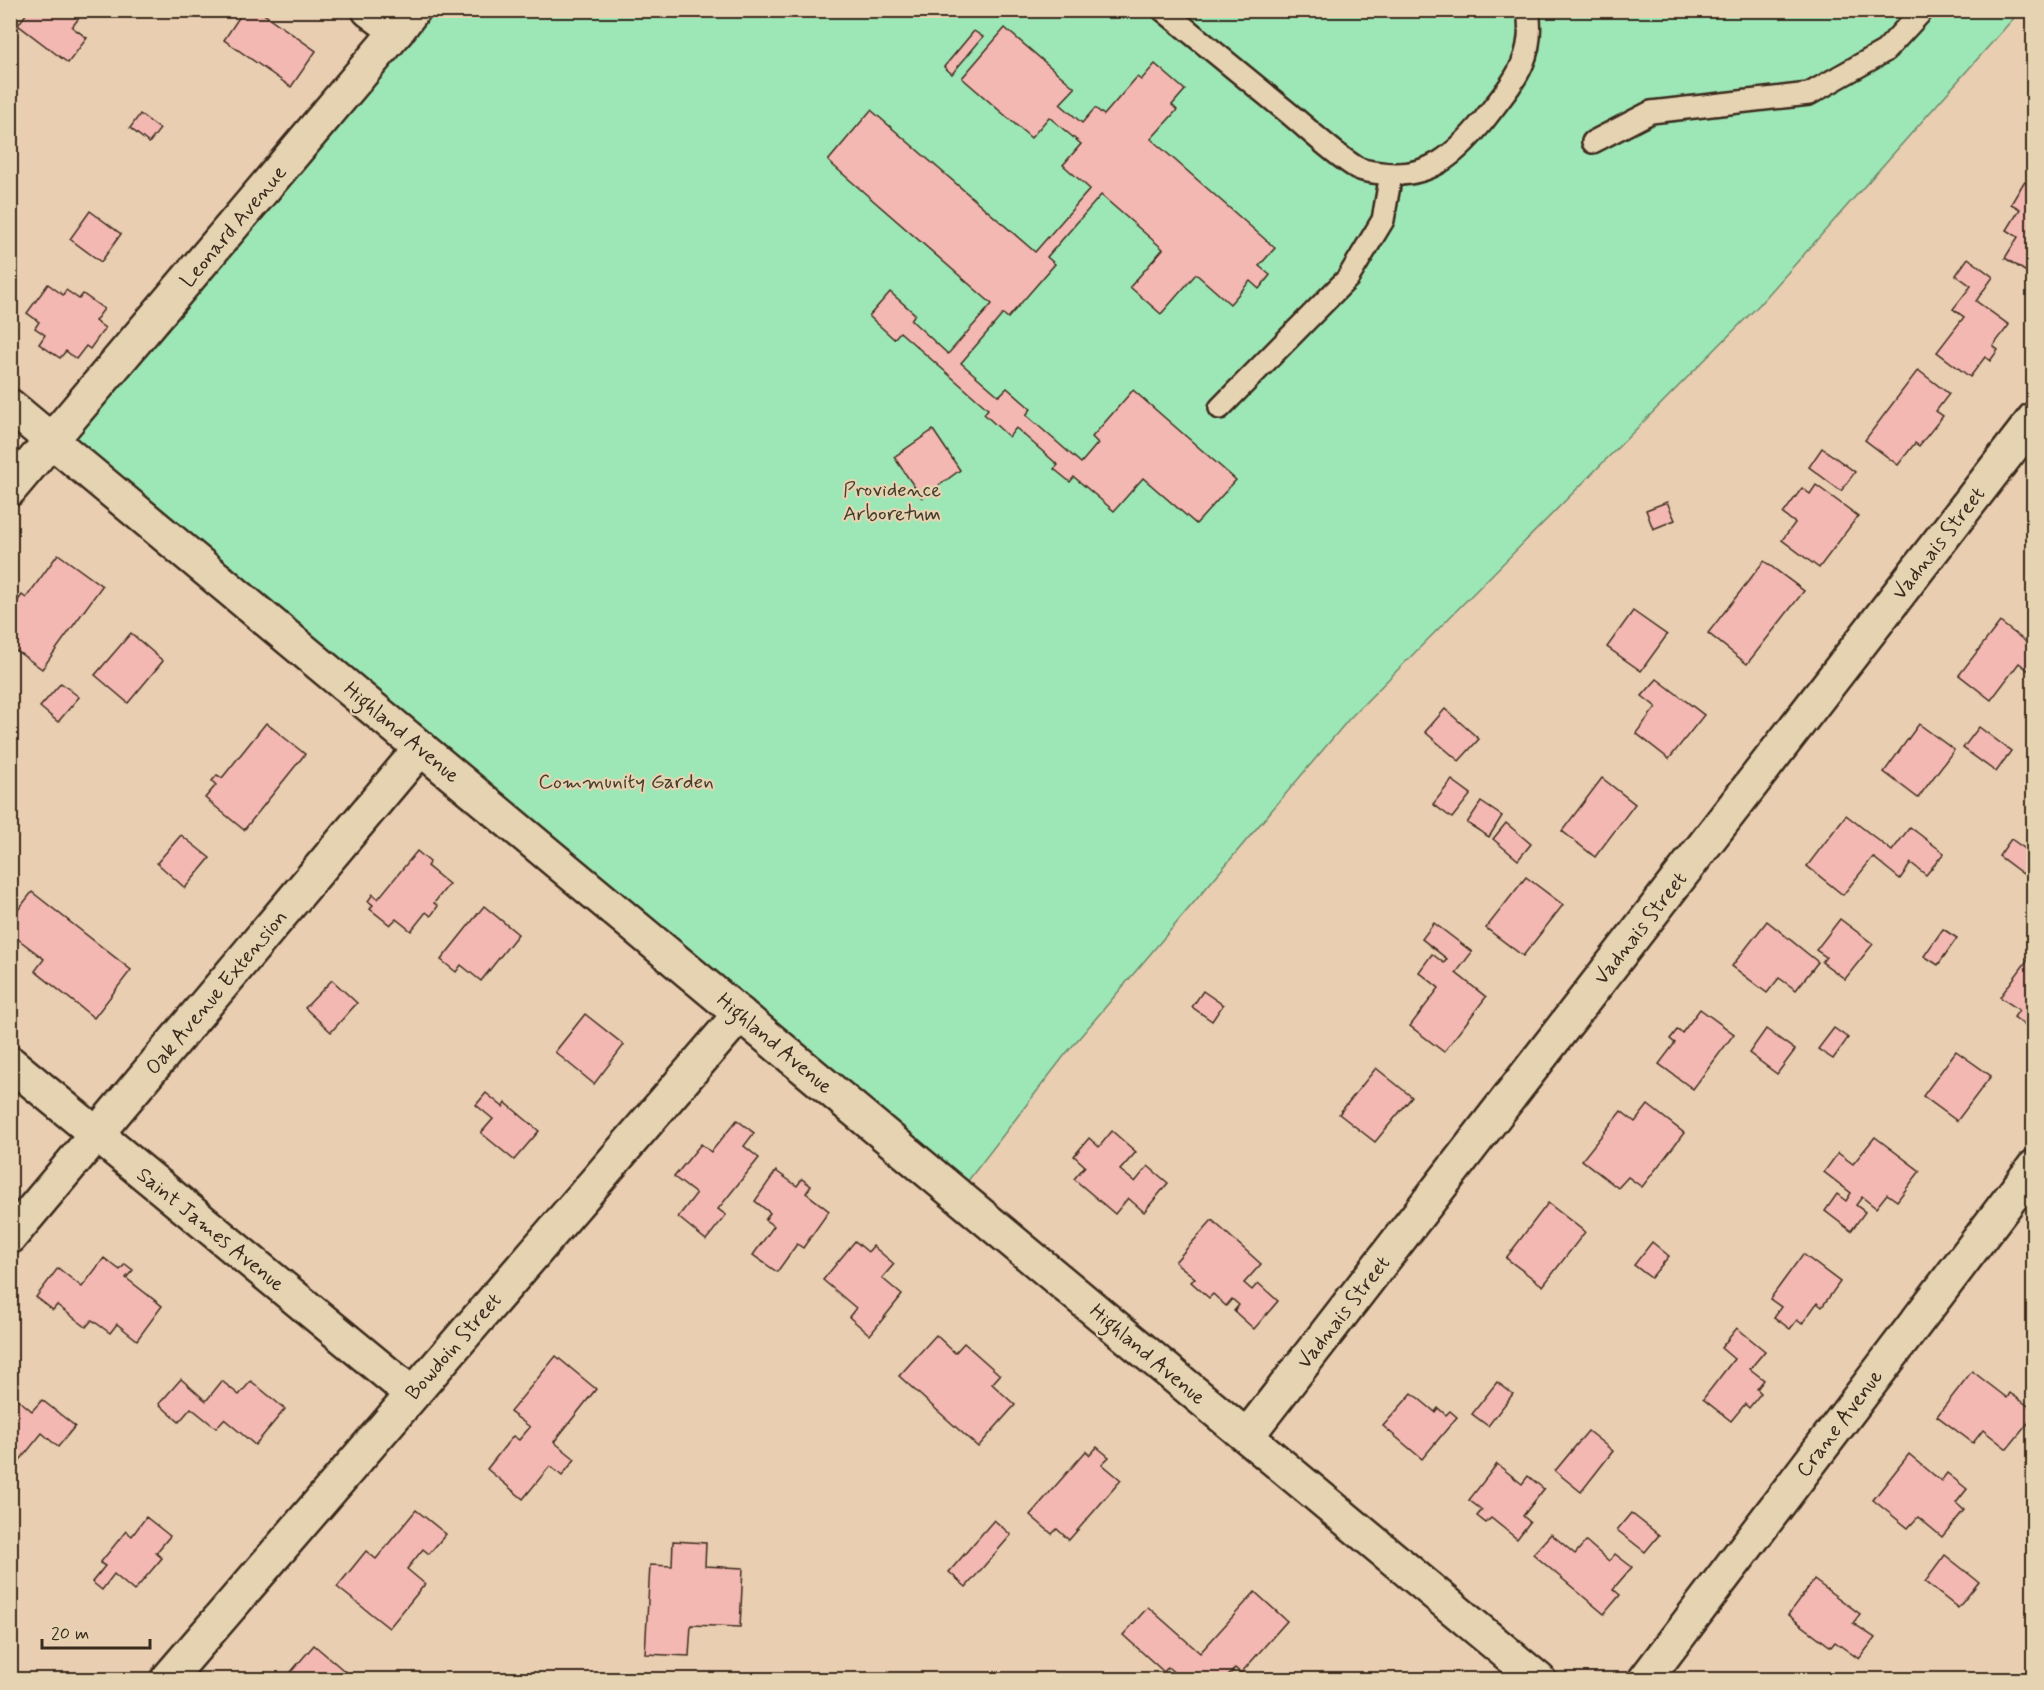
<svg xmlns="http://www.w3.org/2000/svg" width="2044" height="1690" viewBox="0 0 2044 1690" font-family="Mynerve,sans-serif">
	<rect width="100%" height="100%" fill="#e9ceb1"/>
	<filter id="ink" filterUnits="userSpaceOnUse"><feTurbulence type="fractalNoise" baseFrequency=".0167" numOctaves="2"/><feDisplacementMap in="SourceGraphic" scale="12" xChannelSelector="R" yChannelSelector="G"/><feConvolveMatrix kernelMatrix="1 2 1 2 8 2 1 2 1" color-interpolation-filters="sRGB"/></filter>
	<g filter="url(#ink)">
		<polygon fill="#9de7b6" stroke="#6c886a" stroke-width="1.5" points="413,11 2020,11 1759,305 1349,719 1064,1056 957,1195 51,440"/>
		<g fill="#f3b8b1" stroke="#3b2a1e" stroke-width="1.5">
			<polygon points="29,10 69,10 79,18 72,27 87,38 68,63 18,25"/>
			<polygon points="244,10 258,10 316,51 291,87 224,40"/>
			<polygon points="1005,28 1075,88 1060,104 1082,123 1095,108 1104,115 1137,77 1141,80 1155,64 1185,90 1172,105 1177,110 1151,139 1275,248 1259,266 1270,275 1259,289 1250,281 1230,304 1196,274 1161,314 1130,287 1163,249 1101,195 1047,257 1055,264 1008,318 1003,314 961,363 999,396 1007,388 1031,409 1026,415 1081,463 1098,443 1092,437 1133,390 1236,480 1196,524 1143,478 1114,511 1074,477 1070,482 1054,469 1058,465 1016,428 1009,437 984,414 988,409 900,332 894,339 869,316 890,292 915,314 911,320 948,354 992,304 828,161 871,110 1035,252 1090,189 1063,165 1081,144 1049,117 1031,138 962,78"/>
			<polygon points="974,31 983,37 952,74 944,67"/>
			<polygon points="140,114 160,129 149,143 130,128"/>
			<polygon points="2024,182 2034,188 2034,277 2005,258 2018,237 2007,230 2020,209 2011,204"/>
			<polygon points="90,211 121,234 101,262 70,239"/>
			<polygon points="1968,258 1993,277 1976,301 2009,325 1993,346 1998,350 1990,361 1985,357 1970,377 1937,352 1964,317 1953,309 1971,286 1956,275"/>
			<polygon points="48,284 63,295 66,290 79,299 83,294 104,309 95,321 105,328 90,349 86,346 76,359 66,351 60,358 39,344 45,335 35,328 39,322 27,313"/>
			<polygon points="1918,370 1949,394 1936,411 1943,416 1919,446 1915,443 1898,465 1865,440"/>
			<polygon points="933,430 960,470 922,498 894,457"/>
			<polygon points="1822,448 1855,472 1841,491 1809,467"/>
			<polygon points="1816,485 1858,516 1819,568 1782,540 1795,523 1783,514 1802,488 1810,494"/>
			<polygon points="1667,502 1675,520 1653,529 1646,510"/>
			<polygon points="58,554 102,586 42,669 10,646 10,611 22,595 26,598"/>
			<polygon points="1764,561 1804,591 1747,664 1708,633"/>
			<polygon points="1633,611 1667,635 1641,671 1607,647"/>
			<polygon points="2000,622 2034,648 2034,665 2029,671 2019,663 1991,700 1959,675"/>
			<polygon points="131,633 163,661 128,703 95,675"/>
			<polygon points="1657,679 1704,715 1669,759 1636,733 1656,707 1642,696"/>
			<polygon points="61,683 79,697 58,722 40,707"/>
			<polygon points="1445,709 1479,739 1459,761 1425,732"/>
			<polygon points="266,723 305,754 244,830 205,798 216,785 212,781 217,775 222,778"/>
			<polygon points="1919,724 1954,750 1918,798 1884,772"/>
			<polygon points="1979,727 2011,751 1996,772 1963,748"/>
			<polygon points="1602,778 1635,804 1595,857 1562,831"/>
			<polygon points="1452,780 1471,794 1452,818 1433,804"/>
			<polygon points="1481,802 1502,816 1489,837 1467,823"/>
			<polygon points="1846,815 1892,851 1910,827 1944,853 1926,875 1911,863 1900,879 1873,857 1843,895 1807,866"/>
			<polygon points="1506,823 1531,844 1518,860 1493,839"/>
			<polygon points="181,835 210,858 185,888 157,863"/>
			<polygon points="2011,839 2034,855 2034,860 2023,874 1999,856"/>
			<polygon points="417,851 430,862 427,866 449,884 434,903 438,906 431,916 426,912 411,931 396,919 390,925 370,909 373,905 368,901 373,894 378,899"/>
			<polygon points="1526,877 1563,905 1523,956 1486,928"/>
			<polygon points="32,892 131,970 94,1018 35,971 44,959 10,933 10,920"/>
			<polygon points="484,906 518,934 481,981 461,965 456,972 441,960"/>
			<polygon points="1840,919 1873,944 1845,979 1822,962 1826,957 1816,950"/>
			<polygon points="1767,921 1818,962 1796,990 1779,978 1767,993 1732,966"/>
			<polygon points="1434,923 1472,952 1456,973 1486,997 1444,1052 1410,1026 1439,988 1419,972 1432,954 1444,963 1447,959 1422,939"/>
			<polygon points="1943,929 1957,938 1938,965 1924,956"/>
			<polygon points="2034,951 2034,1020 2028,1028 2014,1017 2019,1010 2000,997"/>
			<polygon points="332,980 357,1003 331,1032 305,1008"/>
			<polygon points="1203,991 1223,1005 1212,1021 1192,1007"/>
			<polygon points="1700,1009 1734,1034 1693,1089 1659,1064 1675,1043 1670,1039 1677,1030 1682,1033"/>
			<polygon points="585,1014 624,1045 594,1084 555,1052"/>
			<polygon points="1834,1028 1848,1038 1833,1059 1818,1049"/>
			<polygon points="1766,1029 1795,1050 1777,1074 1749,1053"/>
			<polygon points="1956,1051 1991,1076 1957,1121 1923,1096"/>
			<polygon points="1376,1068 1412,1097 1375,1142 1339,1114"/>
			<polygon points="486,1093 503,1107 506,1103 539,1131 514,1160 481,1133 493,1119 476,1105"/>
			<polygon points="1648,1105 1684,1133 1642,1187 1628,1177 1618,1188 1582,1160 1621,1111 1635,1122"/>
			<polygon points="737,1120 754,1133 744,1146 759,1158 718,1209 726,1215 706,1240 678,1217 696,1194 674,1177 701,1144 711,1152"/>
			<polygon points="1112,1131 1136,1152 1120,1170 1135,1182 1148,1166 1168,1183 1144,1212 1128,1198 1115,1214 1074,1179 1085,1166 1074,1156 1089,1138 1099,1147"/>
			<polygon points="1875,1137 1920,1171 1897,1201 1887,1194 1876,1208 1862,1197 1856,1205 1865,1212 1851,1231 1825,1211 1837,1194 1846,1201 1851,1193 1824,1172 1838,1153 1853,1164"/>
			<polygon points="776,1171 797,1186 802,1179 811,1186 806,1193 829,1211 803,1248 797,1244 777,1272 753,1255 774,1226 765,1220 770,1213 755,1201"/>
			<polygon points="1548,1203 1585,1232 1543,1286 1506,1258"/>
			<polygon points="1212,1220 1261,1264 1244,1283 1252,1290 1258,1283 1278,1301 1254,1329 1234,1311 1239,1305 1232,1299 1226,1306 1213,1294 1209,1298 1191,1282 1195,1278 1175,1262"/>
			<polygon points="855,1241 868,1252 873,1246 894,1264 882,1278 902,1295 870,1335 849,1317 856,1308 823,1280"/>
			<polygon points="1652,1242 1669,1256 1651,1278 1634,1265"/>
			<polygon points="1803,1254 1840,1282 1822,1307 1817,1303 1802,1324 1797,1320 1790,1329 1774,1317 1781,1307 1770,1299"/>
			<polygon points="104,1258 120,1270 125,1264 133,1270 126,1278 162,1306 137,1340 117,1324 110,1333 92,1320 86,1327 57,1305 53,1310 36,1297 58,1268 82,1287"/>
			<polygon points="1737,1328 1765,1351 1750,1369 1764,1380 1757,1389 1761,1393 1749,1408 1745,1404 1731,1421 1703,1399 1734,1359 1721,1348"/>
			<polygon points="936,1335 955,1353 964,1343 1000,1375 992,1384 1015,1405 978,1447 899,1376"/>
			<polygon points="556,1356 596,1389 554,1442 575,1459 562,1476 550,1466 523,1499 487,1469 513,1436 519,1440 530,1427 510,1412"/>
			<polygon points="1972,1371 2007,1398 2010,1393 2034,1410 2034,1416 2007,1449 1983,1430 1973,1443 1937,1416"/>
			<polygon points="181,1379 206,1401 222,1381 239,1395 251,1381 285,1409 255,1445 224,1419 216,1428 191,1408 179,1422 159,1404"/>
			<polygon points="1497,1382 1513,1394 1488,1426 1472,1414"/>
			<polygon points="1412,1393 1435,1412 1438,1408 1446,1415 1450,1411 1457,1417 1422,1459 1383,1426"/>
			<polygon points="15,1397 32,1411 42,1400 75,1426 58,1447 42,1433 12,1470 10,1469 10,1403"/>
			<polygon points="1588,1431 1613,1451 1581,1492 1555,1471"/>
			<polygon points="1097,1447 1109,1457 1102,1464 1121,1480 1069,1540 1057,1529 1052,1534 1030,1515 1086,1451 1090,1455"/>
			<polygon points="1909,1454 1941,1481 1947,1473 1967,1489 1956,1503 1964,1510 1942,1537 1918,1517 1908,1528 1873,1500"/>
			<polygon points="1497,1464 1522,1484 1528,1476 1544,1489 1523,1516 1530,1522 1517,1539 1491,1518 1486,1523 1477,1516 1482,1510 1469,1500"/>
			<polygon points="416,1510 446,1534 429,1554 423,1549 407,1569 425,1584 389,1628 337,1587 366,1551 376,1559"/>
			<polygon points="1631,1513 1659,1535 1645,1552 1617,1530"/>
			<polygon points="146,1517 170,1536 156,1553 162,1558 134,1591 114,1574 102,1590 92,1582 105,1566 100,1563 126,1531 132,1536"/>
			<polygon points="994,1520 1011,1535 966,1587 949,1572"/>
			<polygon points="1551,1534 1575,1554 1586,1541 1609,1561 1615,1554 1632,1567 1613,1589 1620,1595 1604,1614 1533,1554"/>
			<polygon points="673,1541 706,1543 705,1566 743,1568 740,1627 691,1625 689,1656 645,1654 650,1565 672,1566"/>
			<polygon points="1945,1555 1979,1582 1958,1608 1925,1582"/>
			<polygon points="1814,1580 1860,1614 1853,1623 1875,1638 1859,1659 1835,1642 1831,1647 1788,1615"/>
			<polygon points="1255,1592 1287,1621 1241,1673 1235,1668 1225,1680 1182,1680 1168,1667 1164,1672 1123,1635 1148,1607 1200,1653"/>
			<polygon points="314,1645 348,1674 343,1680 284,1680"/>
		</g>
		<g fill="none" stroke-linecap="round" stroke-linejoin="round">
			<defs>
				<g id="service">
					<path d="M1163,10C1202,42 1241,74 1280,106C1304,125 1329,150 1354,166C1361,171 1372,172 1381,173C1429,180 1456,154 1484,120C1512,83 1536,60 1528,10"/>
					<polyline points="1593,142 1651,112 1809,94 1885,51 1923,10"/>
					<polyline points="1220,408 1348,278 1383,220 1391,174"/>
				</g>
				<g id="minor">
					<polyline points="369,10 397,31"/>
					<polyline points="10,406 1539,1680"/>
					<polyline points="10,489 397,31 413,10"/>
					<polyline points="10,1063 412,1394"/>
					<polyline points="10,1237 421,748"/>
					<polyline points="1247,1436 2034,419"/>
					<polyline points="167,1680 740,1014"/>
					<polyline points="1645,1680 2034,1167"/>
				</g>
			</defs>
			<use href="#service" stroke="#3b2a1e" stroke-width="26"/>
			<use href="#minor" stroke="#3b2a1e" stroke-width="38"/>
			<use href="#service" stroke="#e6d3b1" stroke-width="21"/>
			<use href="#minor" stroke="#e6d3b1" stroke-width="33"/>
		</g>
	</g>
	<g text-anchor="middle" stroke-width="4.5" stroke-linejoin="round" paint-order="stroke">
		<g font-size="21" fill="#3b2a1e" stroke="#e6d3b1">
			<text transform="translate(233 226) rotate(-50)" y="7">Leonard Avenue</text>
			<text transform="translate(1938 543) rotate(-52)" y="7">Vadnais Street</text>
			<text transform="translate(402 732) rotate(40)" y="7">Highland Avenue</text>
			<text transform="translate(1640 928) rotate(-52)" y="7">Vadnais Street</text>
			<text transform="translate(216 992) rotate(-50)" y="7">Oak Avenue Extension</text>
			<text transform="translate(775 1043) rotate(40)" y="7">Highland Avenue</text>
			<text transform="translate(211 1229) rotate(39)" y="7">Saint James Avenue</text>
			<text transform="translate(1343 1312) rotate(-52)" y="7">Vadnais Street</text>
			<text transform="translate(453 1346) rotate(-49)" y="7">Bowdoin Street</text>
			<text transform="translate(1148 1354) rotate(40)" y="7">Highland Avenue</text>
			<text transform="translate(1839 1423) rotate(-53)" y="7">Crane Avenue</text>
		</g>
		<g font-size="21" fill="#453d2d" stroke="#e6d3b1">
			<text x="892" y="496">Providence<tspan x="892" dy="24">Arboretum</tspan></text>
			<text x="626" y="788">Community Garden</text>
		</g>
	</g>
	<rect width="2044" height="1690" fill="none" stroke="#e6d3b1" stroke-width="36"/>
	<rect x="18" y="18" width="2008" height="1654" fill="none" stroke="#3b2a1e" stroke-width="2" filter="url(#ink)"/>
	<path d="M42 1639v9h108v-9" fill="none" stroke="#3b2a1e" stroke-width="3"/>
	<text x="51" y="1639" font-size="18" fill="#3b2a1e" stroke="#e6d3b1" stroke-width="4.5" paint-order="stroke">20 m</text>
</svg>
